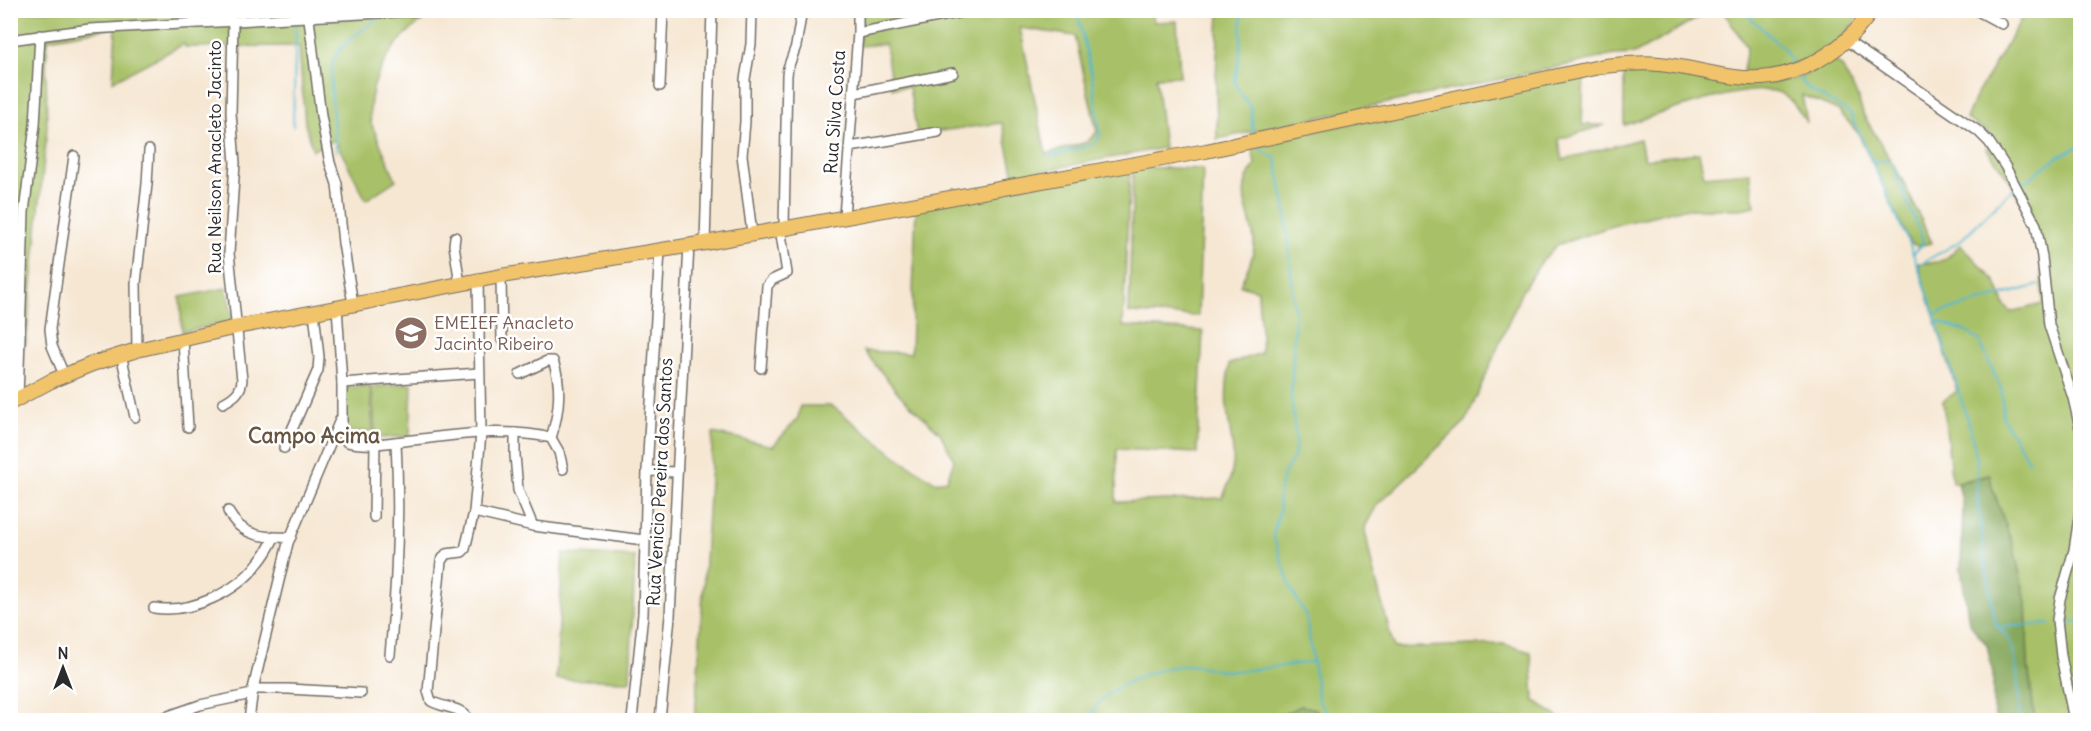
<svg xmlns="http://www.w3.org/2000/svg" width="2091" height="731" viewBox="0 0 2091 731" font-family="Delius,sans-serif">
	<rect width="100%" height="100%" fill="#fff"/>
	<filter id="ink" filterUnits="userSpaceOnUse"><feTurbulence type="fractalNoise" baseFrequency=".0167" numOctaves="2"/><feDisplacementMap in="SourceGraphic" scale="12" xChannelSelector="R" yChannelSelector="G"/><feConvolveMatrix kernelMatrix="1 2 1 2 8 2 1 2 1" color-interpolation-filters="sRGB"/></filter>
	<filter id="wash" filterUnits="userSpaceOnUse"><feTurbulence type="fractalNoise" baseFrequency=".008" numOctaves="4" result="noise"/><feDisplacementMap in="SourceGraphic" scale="24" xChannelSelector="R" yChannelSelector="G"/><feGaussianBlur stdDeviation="1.35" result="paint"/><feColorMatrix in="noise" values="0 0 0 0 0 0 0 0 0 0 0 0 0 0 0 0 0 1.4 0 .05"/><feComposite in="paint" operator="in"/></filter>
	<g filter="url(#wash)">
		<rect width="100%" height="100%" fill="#f6e7d3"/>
		<g fill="#a8c167" stroke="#6a7649" stroke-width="1.5" fill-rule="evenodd">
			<path d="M11,11H570L468,15L462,12C450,15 431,15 421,22C390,43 365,85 371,123L396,180L366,200L335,140L313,150L305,124L299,46L185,47L184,44L113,81L116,27L48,39L46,63L47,128L26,343L11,363Z"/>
			<path d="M863,11H1152L1154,22L1177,21L1180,76L1156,77L1164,148L1014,176L1002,123L917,134L909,87L892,88L885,44L859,46ZM1020,28L1075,36L1097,132L1087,142L1046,154Z"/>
			<polygon points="1219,11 1219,10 1711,11 1634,54 1614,55 1217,139 1216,79"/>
			<path d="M1723,11H1862C1834,56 1797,70 1746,72L1743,71L1747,47Z"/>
			<path d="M2026,11H2080V681L2070,684L2078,720H2035L2028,665L2026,601L2014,549L1992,487L1990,475L1952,483L1943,401L1957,391L1918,263C1926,263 1938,264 1946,258C1952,254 1955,249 1961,245L1996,282L2005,306L2011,312L2043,304L2039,238L2009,179L1986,148L1993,141L1987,131L1966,119L1974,99Z"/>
			<path d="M1836,62L1842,67L1857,95L1864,116L1902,179L1932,243L1917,246L1910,243L1858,133L1838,110L1802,95L1807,123C1799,112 1790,94 1774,91C1738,85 1661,114 1624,125V66L1772,83L1801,77L1826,63Z"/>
			<path d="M1584,74L1582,125H1605L1559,139L1562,160L1640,139L1644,159L1699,153L1704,176L1750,172L1755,206L1741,209H1680L1612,226L1557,245L1542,261L1522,291L1466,421L1377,505L1366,525L1365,530L1372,566L1394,648L1503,644L1531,652L1534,700L1562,720H1326L1315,709L1301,706L1272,720H695L713,433L773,446L798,418L800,406H832L896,456L935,482L947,480L954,460L940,433L900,395L864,351L911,353L916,206L1130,167L1123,326L1203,331L1197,453L1117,449L1116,502L1222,498C1242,460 1230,445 1227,407C1225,393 1228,378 1229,364L1261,353C1263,332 1258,312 1258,290L1240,285C1246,273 1255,255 1254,241C1251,211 1233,194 1255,165L1252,144Z"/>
			<polygon points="1133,167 1203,169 1198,316 1129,313"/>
			<polygon points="226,288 234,321 182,332 180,297"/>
			<polygon points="400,384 412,384 410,436 381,438 375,433 372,387"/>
			<polygon points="370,385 373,431 344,432 343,388"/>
			<polygon points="563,553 635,557 630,681 556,679"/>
		</g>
		<g fill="#86a75c" stroke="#586944" stroke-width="1.5">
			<polygon points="1990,475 1992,487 2014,549 2026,601 2028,665 2035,720 1996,720 1993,708 1993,674 1987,645 1969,623 1961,569 1963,505 1958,483"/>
			<polygon points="1301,706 1315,709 1326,720 1272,720"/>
		</g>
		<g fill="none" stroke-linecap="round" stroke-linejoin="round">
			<g stroke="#51b7d0" stroke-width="2">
				<polyline points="1242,10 1240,54 1235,80 1237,88 1251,108 1253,136"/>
				<polyline points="1742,10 1785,50 1793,66"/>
				<polyline points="1797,74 1802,82 1810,90 1850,113 1910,246 1926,288 1971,431 1977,459 1977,492 1985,561 1996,625 2006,635 2013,650 2017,671 2020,720"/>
				<polyline points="293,127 296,22"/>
				<polyline points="1257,147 1276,159 1285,206 1295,314 1291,394 1296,443 1294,457 1283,475 1280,488 1278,499 1280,509 1273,535 1291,589 1306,616 1319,702 1328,714 1330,720"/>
				<path d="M336,152C335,132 328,79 333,62C340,43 362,31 377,19"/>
				<polyline points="1049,157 1091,145 1096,142 1100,135 1092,76 1079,20 1075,10"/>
				<polyline points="1872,163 1883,160 1892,164 1923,240 1922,245 1913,254"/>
				<polyline points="2024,182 2059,156 2080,146"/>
				<polyline points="1917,266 1959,242 2015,187"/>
				<polyline points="1935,314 2039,285"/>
				<polyline points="1936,321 1965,331 1979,340 2002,391 2003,418 2029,462"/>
				<polyline points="2065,623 2080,621"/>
				<polyline points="1998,627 2051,624"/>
				<path d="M1090,720C1096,688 1159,666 1189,665C1203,665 1216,672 1230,671C1257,671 1285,665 1312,662"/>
			</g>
		</g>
	</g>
	<g filter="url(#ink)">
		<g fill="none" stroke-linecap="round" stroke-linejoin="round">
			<defs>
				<g id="street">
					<polyline points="1976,10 2002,24"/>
					<polyline points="309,19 321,116 330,163 337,184 343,243 353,304"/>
					<polyline points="858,33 968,11"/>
					<polyline points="10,40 90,29 435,10"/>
					<polyline points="1847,41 1978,131 1989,142 2005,166 2036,225 2042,257 2049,325 2073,398 2080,428"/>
					<polyline points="660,86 663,10"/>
					<polyline points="854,93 953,73"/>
					<polyline points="850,147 938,132"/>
					<polyline points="844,216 858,33 858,10"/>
					<polyline points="784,227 787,75 788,68 796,46 802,10"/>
					<polyline points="752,233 742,155 745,122 745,79 751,44 752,10"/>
					<polyline points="455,237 454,245 460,284"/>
					<polyline points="705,243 712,10"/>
					<polyline points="501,276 502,340"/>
					<path d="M337,307L342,383V434L347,442C367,447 392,442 412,440C458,435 506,427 551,438L559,452L563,469"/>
					<polyline points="183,339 188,427"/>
					<polyline points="137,350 136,283 147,184 149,150"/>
					<polyline points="121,354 135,417"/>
					<polyline points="761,368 767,286 772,280 787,273 780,228"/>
					<path d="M520,374L547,361H553C563,387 559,413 551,438"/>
					<polyline points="64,375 52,346 50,329 74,156"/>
					<polyline points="342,383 479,373"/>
					<polyline points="18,399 24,212 35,125 40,35"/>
					<path d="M223,403C234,397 241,392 242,380L229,253L235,163L231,113L233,23"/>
					<polyline points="515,433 515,455 518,490 533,526"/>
					<polyline points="284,448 318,370 319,357 314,312"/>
					<polyline points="647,471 677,472"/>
					<path d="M228,511C241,537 265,538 291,537"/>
					<polyline points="474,512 533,526 644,540"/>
					<polyline points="374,517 375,443"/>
					<path d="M154,608C191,614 237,592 259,562C265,555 270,546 274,538"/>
					<path d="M390,655C397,584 400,514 396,442"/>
					<polyline points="253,689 288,689 361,693"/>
					<polyline points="157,720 200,705 252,694"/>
					<polyline points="249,720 253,689 288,543 340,420"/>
					<path d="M469,720C460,705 444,709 431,701L428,691L441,561L446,554L462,552L465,549L474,512L481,433L478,281"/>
					<polyline points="632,720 643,614 647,471 660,250"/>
					<polyline points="660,720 670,616 689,245"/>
					<polyline points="2074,720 2061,656 2057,620 2060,599 2074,550 2080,511"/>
				</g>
				<path id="primary" d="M10,403L51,381L92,364L137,350L237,327L501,276L705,243L1206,151L1604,66C1623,64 1641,62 1659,64C1718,70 1752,93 1811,64C1837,51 1856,34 1872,10"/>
			</defs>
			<use href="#street" stroke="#726d66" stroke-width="12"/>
			<use href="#primary" stroke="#726d66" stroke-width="16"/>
			<use href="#street" stroke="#fff" stroke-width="9"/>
			<use href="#primary" stroke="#f1c36a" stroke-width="14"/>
		</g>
	</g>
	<defs>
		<symbol id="school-disc" viewBox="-11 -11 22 22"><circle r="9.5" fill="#8d6e63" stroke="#fff"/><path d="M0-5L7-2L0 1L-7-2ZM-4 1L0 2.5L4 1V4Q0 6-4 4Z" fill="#fff"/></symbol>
	</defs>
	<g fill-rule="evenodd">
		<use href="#school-disc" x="392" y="314" width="38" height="38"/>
	</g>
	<g text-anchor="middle" stroke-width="5" stroke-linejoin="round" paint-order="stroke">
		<g font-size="18" fill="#2b2b2b" stroke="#fff">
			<text transform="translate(835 112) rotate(-86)" y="6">Rua Silva Costa</text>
			<text transform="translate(215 157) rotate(-90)" y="6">Rua Neilson Anacleto Jacinto</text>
			<text transform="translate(660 482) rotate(-87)" y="6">Rua Venicio Pereira dos Santos</text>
		</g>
		<g font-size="18" fill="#785e54" stroke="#fff" text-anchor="start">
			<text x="434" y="329">EMEIEF Anacleto<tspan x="434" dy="21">Jacinto Ribeiro</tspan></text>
		</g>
		<g font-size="21" font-weight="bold" fill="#68553f" stroke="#fff">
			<text x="314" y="443">Campo Acima</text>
		</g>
	</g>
	<rect width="2091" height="731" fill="none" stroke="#fff" stroke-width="36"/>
	<g transform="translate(63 668)" stroke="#ffffff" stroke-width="4.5" paint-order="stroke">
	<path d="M0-4.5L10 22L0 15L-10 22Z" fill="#2b2b2b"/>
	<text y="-9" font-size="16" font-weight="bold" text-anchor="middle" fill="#2b2b2b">N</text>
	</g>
</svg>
